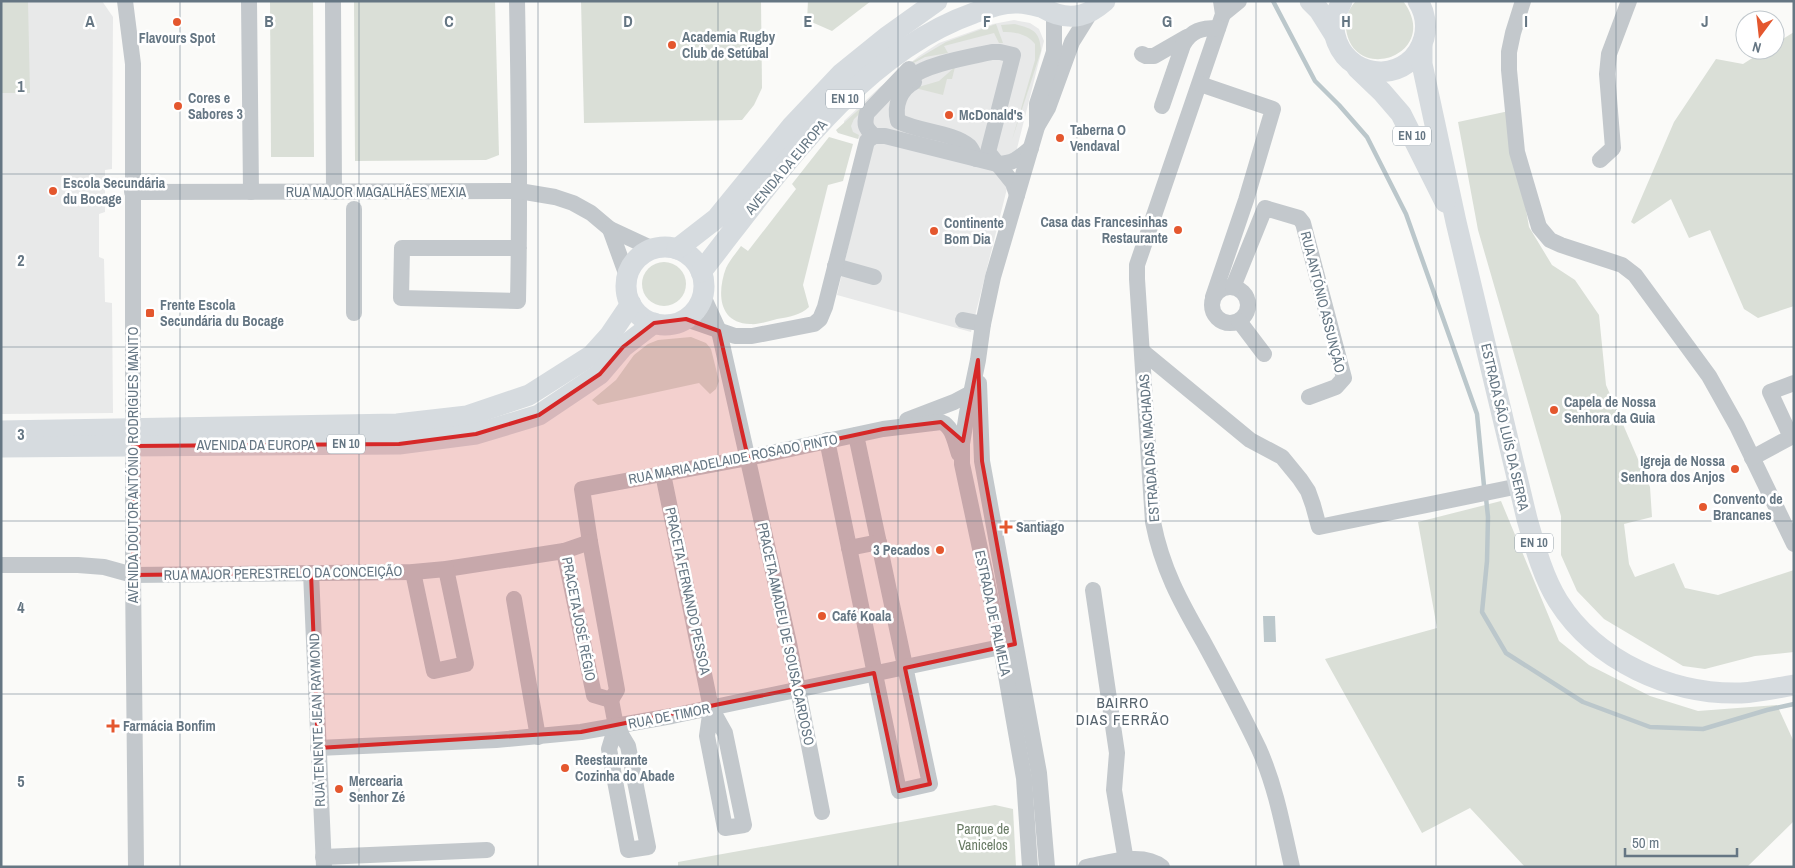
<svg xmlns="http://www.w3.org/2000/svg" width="1795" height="868" viewBox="0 0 1795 868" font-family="'Archivo Narrow',sans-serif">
	<rect width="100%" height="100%" fill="#fafaf8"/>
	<g fill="#e8e9e9">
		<polygon points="1,1 102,1 113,17 112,169 105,170 105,212 99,214 99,257 104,259 105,302 112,303 113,413 1,414"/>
		<polygon points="1014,20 1030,23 1039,29 1044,41 971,332 837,295 872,144 845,133 844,121 880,87 919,56 939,43 993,24"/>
	</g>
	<g fill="#dadfd7">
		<polygon points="1,1 28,1 30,93 1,93"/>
		<polygon points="270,1 313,1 314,157 271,157"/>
		<polygon points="354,1 495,1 499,155 486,160 355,161"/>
		<polygon points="581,1 761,1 762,88 754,105 742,120 584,123"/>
		<polygon points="808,1 871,1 832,31 807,20"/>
		<path d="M1356,1H1403C1443,54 1354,86 1346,29C1344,19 1349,8 1356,1Z"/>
		<polygon points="996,24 1003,43 999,43 994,33 944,46 948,53 925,57 912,64 854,119 851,126 853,132 859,135 858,139 838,133 836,130 912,62 946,42"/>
		<path d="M1015,24C1033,29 1040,31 1041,51L1012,140L1035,60V44C1027,34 1016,32 1003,32L1001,25Z"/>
		<polygon points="1794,32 1794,306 1758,318 1744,309 1710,230 1689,238 1671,199 1634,224 1631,222 1674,122 1716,59 1743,64 1765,50 1775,50 1775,44"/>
		<polygon points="955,67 952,79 947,79 943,95 915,88 939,81"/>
		<polygon points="1509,111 1529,227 1552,265 1575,280 1599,315 1606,385 1650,487 1652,517 1624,524 1629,564 1635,577 1674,563 1685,588 1718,595 1794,570 1794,652 1755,656 1705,669 1683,666 1604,619 1577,591 1561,555 1561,516 1478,230 1458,122"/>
		<path d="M829,137L853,144L843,181L828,185L803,285L809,307C801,315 789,317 777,319C769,321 759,325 750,324C718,323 717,292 726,268C730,260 736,253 741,246L748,251L796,189L792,184Z"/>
		<circle cx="664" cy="284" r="22"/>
		<polygon points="691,337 706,343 711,349 719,381 716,389 710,394 699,383 598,405 592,400 616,380 634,355 648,344 658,340"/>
		<polygon points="1501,501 1559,641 1589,665 1650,696 1698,711 1777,705 1794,742 1794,821 1747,867 1525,867 1470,808 1422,833 1325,659 1437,628 1418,522"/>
		<polygon points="995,805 1013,809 1016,867 678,867 678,862"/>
	</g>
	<polygon fill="#bbc7cb" points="1263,616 1275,616 1276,642 1264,642"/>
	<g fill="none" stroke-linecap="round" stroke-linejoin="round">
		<g stroke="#bbc7cb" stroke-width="4.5">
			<polyline points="1273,1 1315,81 1339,105 1367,137 1406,214 1477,414 1484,486"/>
			<polyline points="1486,498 1488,517 1487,561 1482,612 1506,653 1583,702 1650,727 1703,729 1767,710 1794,704"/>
		</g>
		<g stroke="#c3c8cc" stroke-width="16">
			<polyline points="125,1 133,64 133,575 136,867"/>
			<polyline points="249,1 251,192"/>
			<polyline points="333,1 334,192"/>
			<path d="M517,1C519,101 520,201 518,301L401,298L402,248H519"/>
			<path d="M1221,1L1223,14L1137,265V279L1153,522C1162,568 1180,601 1203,641C1222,676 1242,713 1259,749C1276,787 1283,827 1292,867"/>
			<polyline points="1523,1 1513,33 1509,52 1509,70 1517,152 1539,227 1550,240 1561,245 1622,265 1635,275 1709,376 1737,426 1794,544"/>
			<polyline points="1223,14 1239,1"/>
			<polyline points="1142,54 1146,56 1154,56 1187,37"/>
			<path d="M914,82C900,89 894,106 898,121C918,132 953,132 969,146C972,149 974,155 976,159"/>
			<polyline points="1200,84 1273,109 1246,200 1213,297"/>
			<path d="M904,88C906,84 907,80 910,78C926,64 970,57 992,52H1000L1013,55L988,152L1013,183L1017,195"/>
			<path d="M1162,106L1183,45C1191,30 1202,28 1218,28"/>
			<polyline points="1038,125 1048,108 1072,42 1092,10"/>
			<path d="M874,136C865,128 864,124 867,113L909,69"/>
			<polyline points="1600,160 1613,148 1607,74 1609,54 1629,1"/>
			<polyline points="132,192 519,191 555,197 573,203 591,213 610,229 653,249"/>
			<polyline points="354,209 354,313"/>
			<polyline points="610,229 627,276"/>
			<polyline points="835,266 874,277"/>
			<circle cx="1230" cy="305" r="18"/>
			<polyline points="1233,287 1265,208 1299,218 1303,223 1344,378 1336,387 1309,397"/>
			<polyline points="703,296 719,331 789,643 822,812"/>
			<path d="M686,319L735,336H752L814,324L820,319L825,307L867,141L874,136H885L997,164C1014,163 1018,159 1031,148"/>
			<polyline points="963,320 983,324"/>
			<polyline points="1239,321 1264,354"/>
			<polyline points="1142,351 1250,440 1282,457 1300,479 1308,491 1313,505 1319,527 1519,486"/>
			<polyline points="979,383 982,461 1039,773 1047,867"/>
			<polyline points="907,420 954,402 971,393"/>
			<polyline points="827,440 899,791 930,784 856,435"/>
			<polyline points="1752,458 1791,437 1770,392 1794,383"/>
			<polyline points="663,474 711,708 725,733 744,825 725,828 707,736 711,708"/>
			<polyline points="849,548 879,542"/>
			<path d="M564,551L594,695L611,700L617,690L590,542L582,489L748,458L883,429L941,422C953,426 955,443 959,454"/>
			<polyline points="1,565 78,565 104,567 133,575 413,572 446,569 564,551 590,542"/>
			<polyline points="413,572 434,671 466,664 446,569"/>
			<polyline points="311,573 324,867"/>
			<polyline points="1093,590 1117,753 1114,790 1126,861"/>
			<polyline points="514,599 538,737"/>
			<polyline points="611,700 616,726 628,746 648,847 628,850 609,749 616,726"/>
			<polyline points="318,748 496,740 581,732 672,716 1015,644"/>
			<polyline points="323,857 487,850"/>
			<polyline points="1030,867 1024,778 1001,647 962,464 962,444 967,413 978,360 983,324 993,277 1037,127 1037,104 1054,52 1054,13"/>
			<path d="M1086,867C1108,863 1142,851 1162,867"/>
		</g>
		<g stroke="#d6dbdf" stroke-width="21">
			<path d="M1036,1C1046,13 1066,19 1081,15C1090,13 1098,7 1105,1"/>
			<polyline points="1310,1 1319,10 1334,34"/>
			<path d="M1342,1C1340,6 1337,11 1335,15C1333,24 1334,34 1337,42C1353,83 1412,82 1424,38C1427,26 1425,12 1418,1"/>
			<path d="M1422,46V64L1456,222L1527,519C1535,547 1543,577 1558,601C1596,661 1671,695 1741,693C1759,692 1776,688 1794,685"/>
			<polyline points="1357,68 1382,92 1401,114 1445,202"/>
			<circle cx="665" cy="286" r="39"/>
			<polyline points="677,249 717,218 792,126 841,74 888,36 937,1"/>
			<path d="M701,272C775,178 857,54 974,13C987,8 1003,2 1018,3C1025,3 1033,5 1040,7"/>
			<polyline points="1,431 397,424 467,416 529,395 592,355 610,335 631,304"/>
			<polyline points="1,447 399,444 476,434 539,415 600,374 623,347 654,323"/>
		</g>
	</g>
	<path fill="#d62828" fill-opacity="0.2" stroke="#d62828" stroke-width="4" stroke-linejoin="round" d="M686,319L719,331L748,458L883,429L941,422L963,441L978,360L982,461L1015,644L905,668L930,784L899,791L874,673L581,732L318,748L311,573L133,575V446L399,444L476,434L539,415L600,374L623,347L654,323Z"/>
	<path fill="none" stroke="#657683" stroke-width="1" stroke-opacity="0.55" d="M180,1V867M359,1V867M538,1V867M718,1V867M898,1V867M1077,1V867M1256,1V867M1436,1V867M1616,1V867M1,174H1794M1,347H1794M1,521H1794M1,694H1794"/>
	<g fill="#e4572e" stroke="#fff" stroke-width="2">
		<circle cx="177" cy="22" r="5"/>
		<circle cx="672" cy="45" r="5"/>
		<circle cx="178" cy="106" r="5"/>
		<circle cx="949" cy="115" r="5"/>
		<circle cx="1060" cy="138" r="5"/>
		<circle cx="53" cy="191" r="5"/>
		<circle cx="1178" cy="230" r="5"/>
		<circle cx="934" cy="231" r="5"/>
		<rect x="145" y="308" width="10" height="10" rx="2.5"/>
		<circle cx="1554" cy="410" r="5"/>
		<circle cx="1735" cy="469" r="5"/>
		<circle cx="1703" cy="507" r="5"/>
		<path d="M1003.5 519.5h5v5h5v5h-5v5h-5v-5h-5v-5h5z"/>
		<circle cx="940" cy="550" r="5"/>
		<circle cx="822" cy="616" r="5"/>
		<path d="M110.5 718.5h5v5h5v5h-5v5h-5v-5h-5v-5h5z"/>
		<circle cx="565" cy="768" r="5"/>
		<circle cx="339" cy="789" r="5"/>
	</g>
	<g text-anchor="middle" stroke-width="5" stroke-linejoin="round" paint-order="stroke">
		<g fill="#fff" stroke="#939fa8" stroke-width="1">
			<rect x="826" y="89.5" width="38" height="19" rx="4"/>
			<rect x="1393" y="126.5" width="38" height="19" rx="4"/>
			<rect x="327" y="434.5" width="38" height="19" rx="4"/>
			<rect x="1515" y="533.5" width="38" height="19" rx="4"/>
		</g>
		<g font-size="12" font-weight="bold" fill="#657683">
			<text x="845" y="103">EN 10</text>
			<text x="1412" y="140">EN 10</text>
			<text x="346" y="448">EN 10</text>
			<text x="1534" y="547">EN 10</text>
		</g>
		<g font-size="14" font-weight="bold" fill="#657683" stroke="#fff" text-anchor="start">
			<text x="682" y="42">Academia Rugby<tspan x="682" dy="16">Club de Setúbal</tspan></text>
			<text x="177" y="43" text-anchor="middle">Flavours Spot</text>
			<text x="188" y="103">Cores e<tspan x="188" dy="16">Sabores 3</tspan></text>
			<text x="959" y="120">McDonald's</text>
			<text x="1070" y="135">Taberna O<tspan x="1070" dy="16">Vendaval</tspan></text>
			<text x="63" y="188">Escola Secundária<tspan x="63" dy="16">du Bocage</tspan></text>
			<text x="1168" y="227" text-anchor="end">Casa das Francesinhas<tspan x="1168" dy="16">Restaurante</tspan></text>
			<text x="944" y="228">Continente<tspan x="944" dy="16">Bom Dia</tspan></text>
			<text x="160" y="310">Frente Escola<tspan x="160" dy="16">Secundária du Bocage</tspan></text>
			<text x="1564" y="407">Capela de Nossa<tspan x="1564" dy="16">Senhora da Guia</tspan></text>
			<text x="1725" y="466" text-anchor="end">Igreja de Nossa<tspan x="1725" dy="16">Senhora dos Anjos</tspan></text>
			<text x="1713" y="504">Convento de<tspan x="1713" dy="16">Brancanes</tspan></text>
			<text x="1016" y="532">Santiago</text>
			<text x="930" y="555" text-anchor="end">3 Pecados</text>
			<text x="832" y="621">Café Koala</text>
			<text x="123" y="731">Farmácia Bonfim</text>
			<text x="575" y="765">Reestaurante<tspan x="575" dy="16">Cozinha do Abade</tspan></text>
			<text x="349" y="786">Mercearia<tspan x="349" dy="16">Senhor Zé</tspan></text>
		</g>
		<g font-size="14" fill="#657683" stroke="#fff">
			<text transform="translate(786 167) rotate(-50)" y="5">AVENIDA DA EUROPA</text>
			<text x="376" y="197">RUA MAJOR MAGALHÃES MEXIA</text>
			<text transform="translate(1323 302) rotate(76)" y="5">RUA ANTÓNIO ASSUNÇÃO</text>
			<text transform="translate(1505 427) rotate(77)" y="5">ESTRADA SÃO LUÍS DA SERRA</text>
			<text x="256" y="450">AVENIDA DA EUROPA</text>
			<text transform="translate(1149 448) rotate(-94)" y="5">ESTRADA DAS MACHADAS</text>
			<text transform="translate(733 459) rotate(-11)" y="5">RUA MARIA ADELAIDE ROSADO PINTO</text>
			<text transform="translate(133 465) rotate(-90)" y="5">AVENIDA DOUTOR ANTÓNIO RODRIGUES MANITO</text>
			<text transform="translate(283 573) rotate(-1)" y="5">RUA MAJOR PERESTRELO DA CONCEIÇÃO</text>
			<text transform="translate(688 591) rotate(78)" y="5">PRACETA FERNANDO PESSOA</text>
			<text transform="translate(993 613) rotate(78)" y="5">ESTRADA DE PALMELA</text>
			<text transform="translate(579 619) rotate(79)" y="5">PRACETA JOSÉ RÉGIO</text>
			<text transform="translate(786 634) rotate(78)" y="5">PRACETA AMADEU DE SOUSA CARDOSO</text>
			<text transform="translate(669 716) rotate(-11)" y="5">RUA DE TIMOR</text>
			<text transform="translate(317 720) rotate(-92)" y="5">RUA TENENTE JEAN RAYMOND</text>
		</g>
		<g font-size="14" fill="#687a64" stroke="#fff">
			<text x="983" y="834">Parque de<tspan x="983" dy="16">Vanicelos</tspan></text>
		</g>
		<g font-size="15" letter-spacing="1" fill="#57646e" stroke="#fff">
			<text x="1123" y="708">BAIRRO<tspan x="1123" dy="17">DIAS FERRÃO</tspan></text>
		</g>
	</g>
	<g font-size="16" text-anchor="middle" font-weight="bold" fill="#657683" stroke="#fff" stroke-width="5" stroke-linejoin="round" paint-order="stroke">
		<text x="90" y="27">A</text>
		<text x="269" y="27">B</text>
		<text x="449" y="27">C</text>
		<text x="628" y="27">D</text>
		<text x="808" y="27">E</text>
		<text x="987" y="27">F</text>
		<text x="1167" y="27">G</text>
		<text x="1346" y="27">H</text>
		<text x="1526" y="27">I</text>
		<text x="1705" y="27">J</text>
		<text x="21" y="92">1</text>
		<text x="21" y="266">2</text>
		<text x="21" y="440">3</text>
		<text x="21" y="613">4</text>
		<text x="21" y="787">5</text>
	</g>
	<rect width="1795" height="868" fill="none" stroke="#657683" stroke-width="5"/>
	<g transform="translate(1760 35) rotate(195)"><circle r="24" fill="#ffffff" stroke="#c1c8cd"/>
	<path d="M0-4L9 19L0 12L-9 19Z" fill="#e4572e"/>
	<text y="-8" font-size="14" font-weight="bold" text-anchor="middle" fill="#657683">N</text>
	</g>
	<path d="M1625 848v8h112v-8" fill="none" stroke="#657683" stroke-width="2.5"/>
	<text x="1632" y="848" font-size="15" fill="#657683" stroke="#ffffff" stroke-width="4" paint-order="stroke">50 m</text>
</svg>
